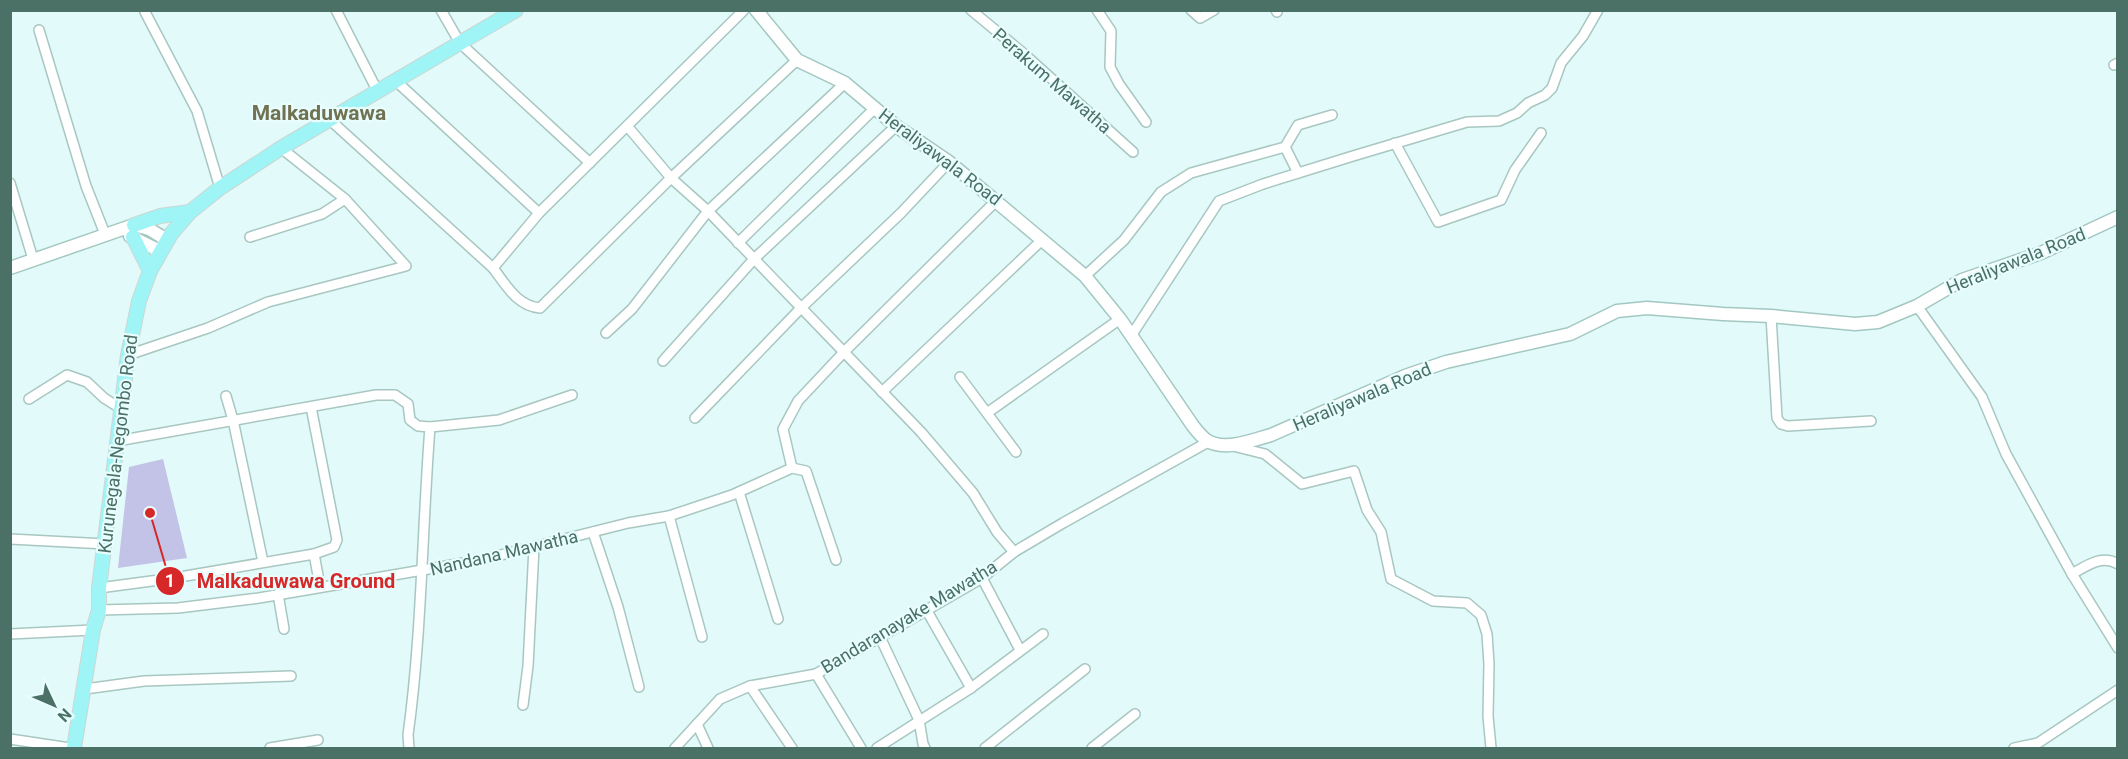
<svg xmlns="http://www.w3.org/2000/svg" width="2128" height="759" viewBox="0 0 2128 759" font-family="Roboto,sans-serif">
	<rect width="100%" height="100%" fill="#e2fafa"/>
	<polygon fill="#c2c3e6" points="163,459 187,558 118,568 129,467"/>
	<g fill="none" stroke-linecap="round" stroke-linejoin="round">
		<defs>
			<g id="street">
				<polyline points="336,10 378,92"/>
				<polyline points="441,10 460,43 590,163"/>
				<polyline points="971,10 1023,53 1133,152"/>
				<polyline points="1097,10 1111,31 1110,67 1119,84 1146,122"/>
				<polyline points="1191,10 1200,18 1214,10"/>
				<polyline points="1276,10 1277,12"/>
				<polyline points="145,12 197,111 220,188"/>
				<polyline points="39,30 86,186 105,234"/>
				<polyline points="2114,65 2118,63"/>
				<polyline points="397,82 539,213"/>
				<polyline points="329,119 493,268 539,213 744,10"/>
				<polyline points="628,127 671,178 708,211 921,432 973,493 997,532 1014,552"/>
				<polyline points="1395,143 1438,222 1501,200 1515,170 1541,133"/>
				<polyline points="1285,147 1298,173"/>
				<polyline points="10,183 33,259"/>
				<polyline points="250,237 322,214 345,199"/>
				<polyline points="738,243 875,108"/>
				<path d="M493,268C506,285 517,306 540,308L671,178L797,60"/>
				<polyline points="1085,276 1124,240 1161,192 1191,173 1285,147 1298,125 1332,115"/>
				<polyline points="1917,306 1982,397 2006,454 2072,574 2118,648"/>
				<polyline points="1771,316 1777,418 1781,424 1788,426 1871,421"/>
				<polyline points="606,333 632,309 708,211 845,83"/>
				<polyline points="1131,336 1219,201 1263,184 1353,156 1467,122 1499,121 1517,113 1528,103 1545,95 1552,88 1561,63 1583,36 1598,10"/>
				<polyline points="128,355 208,328 268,302 406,266 345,199 281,148"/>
				<polyline points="663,361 754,259 896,126"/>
				<polyline points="960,377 1016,452"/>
				<polyline points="882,392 1043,239"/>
				<polyline points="226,396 233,420 263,562"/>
				<polyline points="29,399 67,375 87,382 104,398 120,408"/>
				<polyline points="987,413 1120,319"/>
				<polyline points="695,418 801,308 901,213 949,162"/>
				<polyline points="430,427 499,420 572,395"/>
				<path d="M117,441L376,395H395L408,404L410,420L418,426L430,427C422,530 422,633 408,735L409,748"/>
				<polyline points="1233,446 1265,454 1302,484 1354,471 1367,510 1381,532 1391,579 1433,601 1467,603 1481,615 1487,634 1489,664 1488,716 1491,748"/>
				<polyline points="792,468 783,429 798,401 844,352 997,200"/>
				<polyline points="739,492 778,619"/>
				<polyline points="669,516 702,637"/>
				<polyline points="593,532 618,607 639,687"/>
				<polyline points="10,539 106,544"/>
				<polyline points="314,554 320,586"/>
				<path d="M2072,574C2086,566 2102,554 2118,564"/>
				<polyline points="982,578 1020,650"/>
				<polyline points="99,588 174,578 314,554 334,547 337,540 311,407"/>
				<polyline points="278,594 284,629"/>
				<polyline points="99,610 178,608 259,598 481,560 628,523 669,516 732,495 792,468 806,471 836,560"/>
				<polyline points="927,611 971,688"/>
				<polyline points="10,634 93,630"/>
				<polyline points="880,637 919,720 923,744 925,748"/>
				<polyline points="816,674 861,748"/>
				<polyline points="750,686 792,748"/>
				<polyline points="85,689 144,681 291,676"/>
				<polyline points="523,705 528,666 534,547"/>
				<polyline points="697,724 708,748"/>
				<polyline points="10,739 70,748"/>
				<polyline points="270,748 318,740"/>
				<polyline points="675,748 720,699 750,686 816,674 982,578 1014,552 1063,523 1208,442"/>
				<polyline points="877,748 971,688 1043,634"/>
				<polyline points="985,748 1085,669"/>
				<polyline points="1092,748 1135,714"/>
				<polyline points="2014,748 2038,743 2118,690"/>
			</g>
			<g id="secondary">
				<path d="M756,10L797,60L845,83L896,126L949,162L1085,276L1120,319L1193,426C1197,431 1201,436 1206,440C1224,452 1253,440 1271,435L1405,376L1446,362L1570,334L1617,311L1647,308L1723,314L1771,316L1855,324L1878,322L1917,306L1962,280L2041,253L2118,217"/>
				<polyline points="130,236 154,248 159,253"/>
				<polyline points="10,268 134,225 149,229 167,240"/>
			</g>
			<g id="primary">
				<polyline points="134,225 160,216 190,212"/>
				<polyline points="133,237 150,271"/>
				<polyline points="74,748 93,630 99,610 99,588 128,355 139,301 150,271 171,234 190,212 220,188 281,148 516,10"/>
			</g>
		</defs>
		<use href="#street" stroke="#a8c7c1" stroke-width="12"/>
		<use href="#secondary" stroke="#a3c8c1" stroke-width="15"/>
		<use href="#primary" stroke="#cdd7d4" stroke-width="16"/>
		<use href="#street" stroke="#fff" stroke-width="9"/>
		<use href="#secondary" stroke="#fff" stroke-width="12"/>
		<use href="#primary" stroke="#9ff4f5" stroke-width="14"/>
	</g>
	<g text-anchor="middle" stroke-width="4.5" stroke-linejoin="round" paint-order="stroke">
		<g font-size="18" fill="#4b7066" stroke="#e8fdfd">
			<text transform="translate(1052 81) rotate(41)" y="6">Perakum Mawatha</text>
			<text transform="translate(940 157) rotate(37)" y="6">Heraliyawala Road</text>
			<text transform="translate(2016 261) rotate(-22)" y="6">Heraliyawala Road</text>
			<text transform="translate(1362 397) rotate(-23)" y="6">Heraliyawala Road</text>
			<text transform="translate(118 444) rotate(-83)" y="6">Kurunegala-Negombo Road</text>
			<text transform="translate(504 553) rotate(-13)" y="6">Nandana Mawatha</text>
			<text transform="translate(909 617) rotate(-31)" y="6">Bandaranayake Mawatha</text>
		</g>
		<g font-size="21" font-weight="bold" fill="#717251" stroke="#e8fdfd">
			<text x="319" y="120">Malkaduwawa</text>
		</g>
	</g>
	<path fill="none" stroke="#d62828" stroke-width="2" d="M150 513L170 581"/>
	<g fill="#d62828" stroke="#e8fdfd" stroke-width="2">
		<circle cx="150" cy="513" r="6"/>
		<circle cx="170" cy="581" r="15"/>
	</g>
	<g font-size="18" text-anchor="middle" font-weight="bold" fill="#fff">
		<text x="170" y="587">1</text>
	</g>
	<g font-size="20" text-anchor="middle" font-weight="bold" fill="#d62828" stroke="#e8fdfd" stroke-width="4.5" stroke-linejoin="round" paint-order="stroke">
		<text x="296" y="588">Malkaduwawa Ground</text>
	</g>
	<rect width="2128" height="759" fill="none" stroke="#4b7066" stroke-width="24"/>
	<g transform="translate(54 705) rotate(134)" stroke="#e8fdfd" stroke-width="4.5" paint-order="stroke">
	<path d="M0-4.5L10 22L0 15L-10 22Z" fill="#4b7066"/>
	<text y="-9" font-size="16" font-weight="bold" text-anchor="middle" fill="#4b7066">N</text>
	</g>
</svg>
